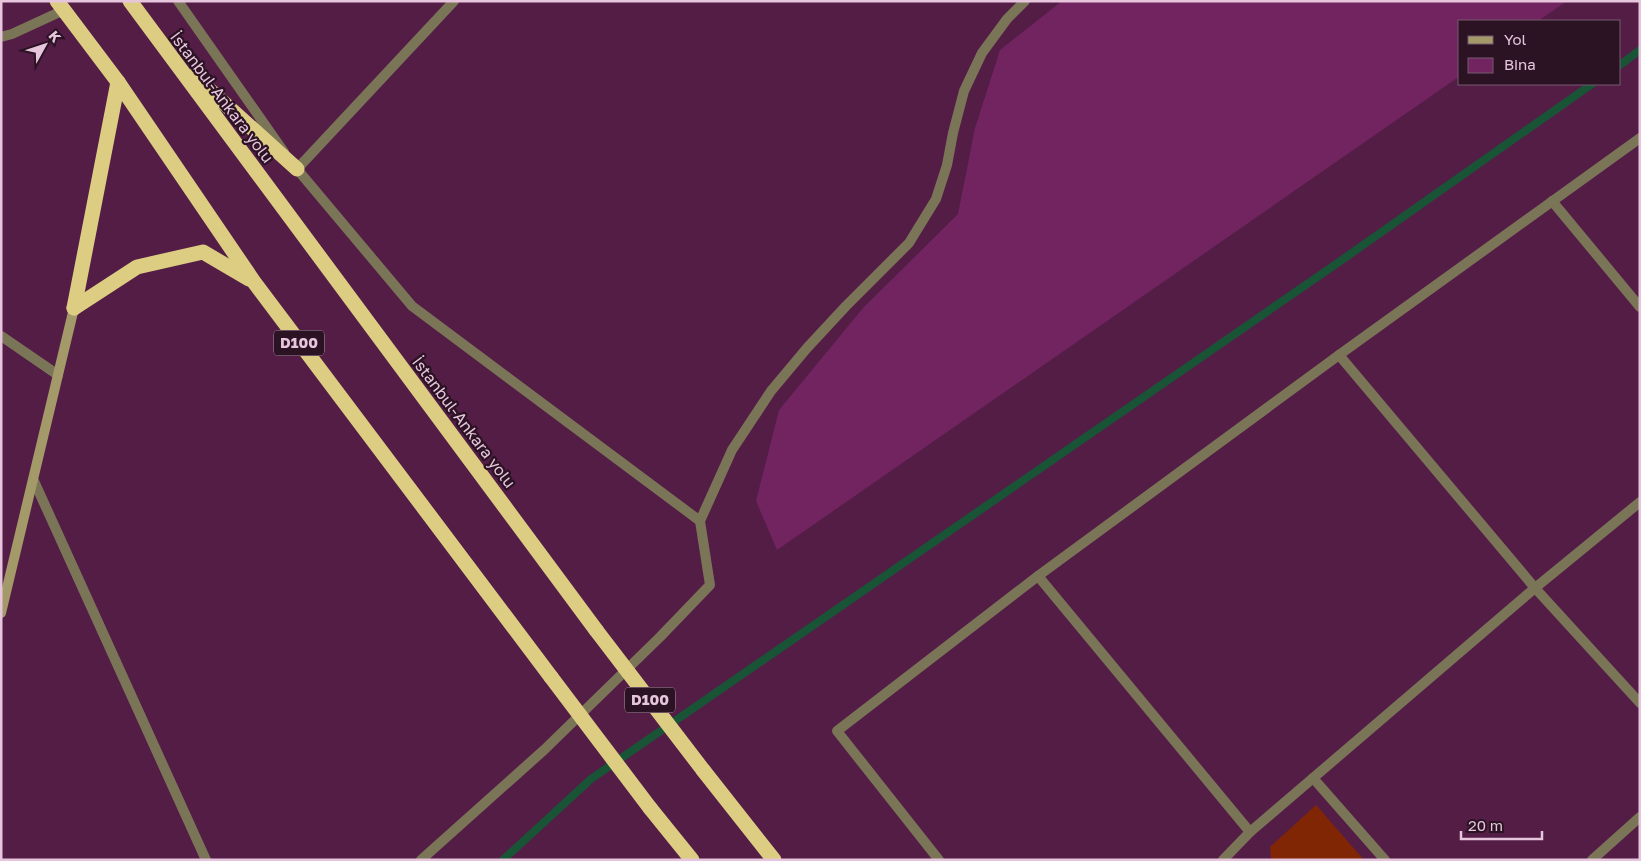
<svg xmlns="http://www.w3.org/2000/svg" width="1641" height="861" viewBox="0 0 1641 861" font-family="'Golos Text',sans-serif">
	<rect width="100%" height="100%" fill="#531d46"/>
	<polygon fill="#802604" points="1316,805 1364,860 1271,860 1270,847"/>
	<g fill="none" stroke-linecap="round" stroke-linejoin="round">
		<g stroke="#195437" stroke-width="8">
			<polyline points="1620,65 1640,50"/>
			<polyline points="503,860 591,779 1339,262 1592,84"/>
		</g>
	</g>
	<polygon fill="#712460" points="1062,1 1567,1 1538,21 1460,21 1460,76 777,550 756,501 779,410 863,308 958,214 975,128 1000,50"/>
	<g fill="none" stroke-linecap="round" stroke-linejoin="round">
		<g stroke="#7b7558" stroke-width="10">
			<polyline points="178,1 284,152"/>
			<polyline points="1,37 12,34 64,10"/>
			<polyline points="294,165 297,169 454,1"/>
		</g>
		<g stroke="#7b7558" stroke-width="10">
			<polyline points="297,169 412,306 700,521"/>
			<polyline points="1552,201 1640,307"/>
			<polyline points="1,336 58,375"/>
			<polyline points="1339,355 1535,588 1640,703"/>
			<polyline points="34,481 206,860"/>
			<polyline points="1038,576 1250,832"/>
			<polyline points="1313,778 1385,860"/>
			<polyline points="421,860 544,750 660,637 710,585 700,521 732,450 771,391 807,348 846,306 909,243 936,199 947,165 953,133 964,91 982,53 1007,19 1025,1"/>
			<polyline points="939,860 837,731 1038,576 1339,355 1640,138"/>
			<polyline points="1223,860 1250,832 1535,588 1640,502"/>
			<polyline points="1592,860 1640,817"/>
		</g>
		<polyline stroke="#a39969" stroke-width="10" points="1,613 74,308"/>
		<g stroke="#ddcd82" stroke-width="15">
			<polyline points="57,1 118,82 254,282 551,677"/>
			<polyline points="130,1 596,630"/>
			<polyline points="194,76 297,169"/>
			<polyline points="74,308 118,82"/>
			<polyline points="74,308 137,267 203,252 249,279"/>
			<polyline points="703,770 774,860"/>
			<polyline points="650,808 692,860"/>
		</g>
		<g stroke="#ddcd82" stroke-width="15">
			<polyline points="596,630 703,770"/>
			<polyline points="551,677 650,808"/>
		</g>
	</g>
	<g text-anchor="middle" stroke-width="4.5" stroke-linejoin="round" paint-order="stroke">
		<g fill="#2b1324" stroke="#af90a6" stroke-width="1">
			<rect x="274" y="330.5" width="50" height="25" rx="4"/>
			<rect x="625" y="687.5" width="50" height="25" rx="4"/>
		</g>
		<g font-size="15" font-weight="bold" fill="#e7c6dd">
			<text x="299" y="348">D100</text>
			<text x="650" y="705">D100</text>
		</g>
		<g font-size="16" fill="#e7c6dd" stroke="#2b1324">
			<text transform="translate(222 97) rotate(53)" y="6">İstanbul-Ankara yolu</text>
			<text transform="translate(464 422) rotate(53)" y="6">İstanbul-Ankara yolu</text>
		</g>
	</g>
	<rect width="1641" height="861" fill="none" stroke="#e7c6dd" stroke-width="5"/>
	<rect x="1458" y="20" width="162" height="65" fill="#2b1324" stroke="#765b6e"/>
	<rect x="1468" y="36" width="25" height="8" fill="#a39969" stroke="#765b6e"/>
	<text x="1504" y="45" font-size="15" fill="#e7c6dd">Yol</text>
	<rect x="1468" y="58" width="25" height="15" fill="#712460" stroke="#765b6e"/>
	<text x="1504" y="70" font-size="15" fill="#e7c6dd">Bina</text>
	<g transform="translate(45 45) rotate(50)" stroke="#2b1324" stroke-width="4" paint-order="stroke">
	<path d="M0-4L9 19L0 12L-9 19Z" fill="#e7c6dd"/>
	<text y="-8" font-size="14" font-weight="bold" text-anchor="middle" fill="#e7c6dd">K</text>
	</g>
	<path d="M1461 831v8h81v-8" fill="none" stroke="#e7c6dd" stroke-width="2.5"/>
	<text x="1468" y="831" font-size="15" fill="#e7c6dd" stroke="#2b1324" stroke-width="4" paint-order="stroke">20 m</text>
</svg>
